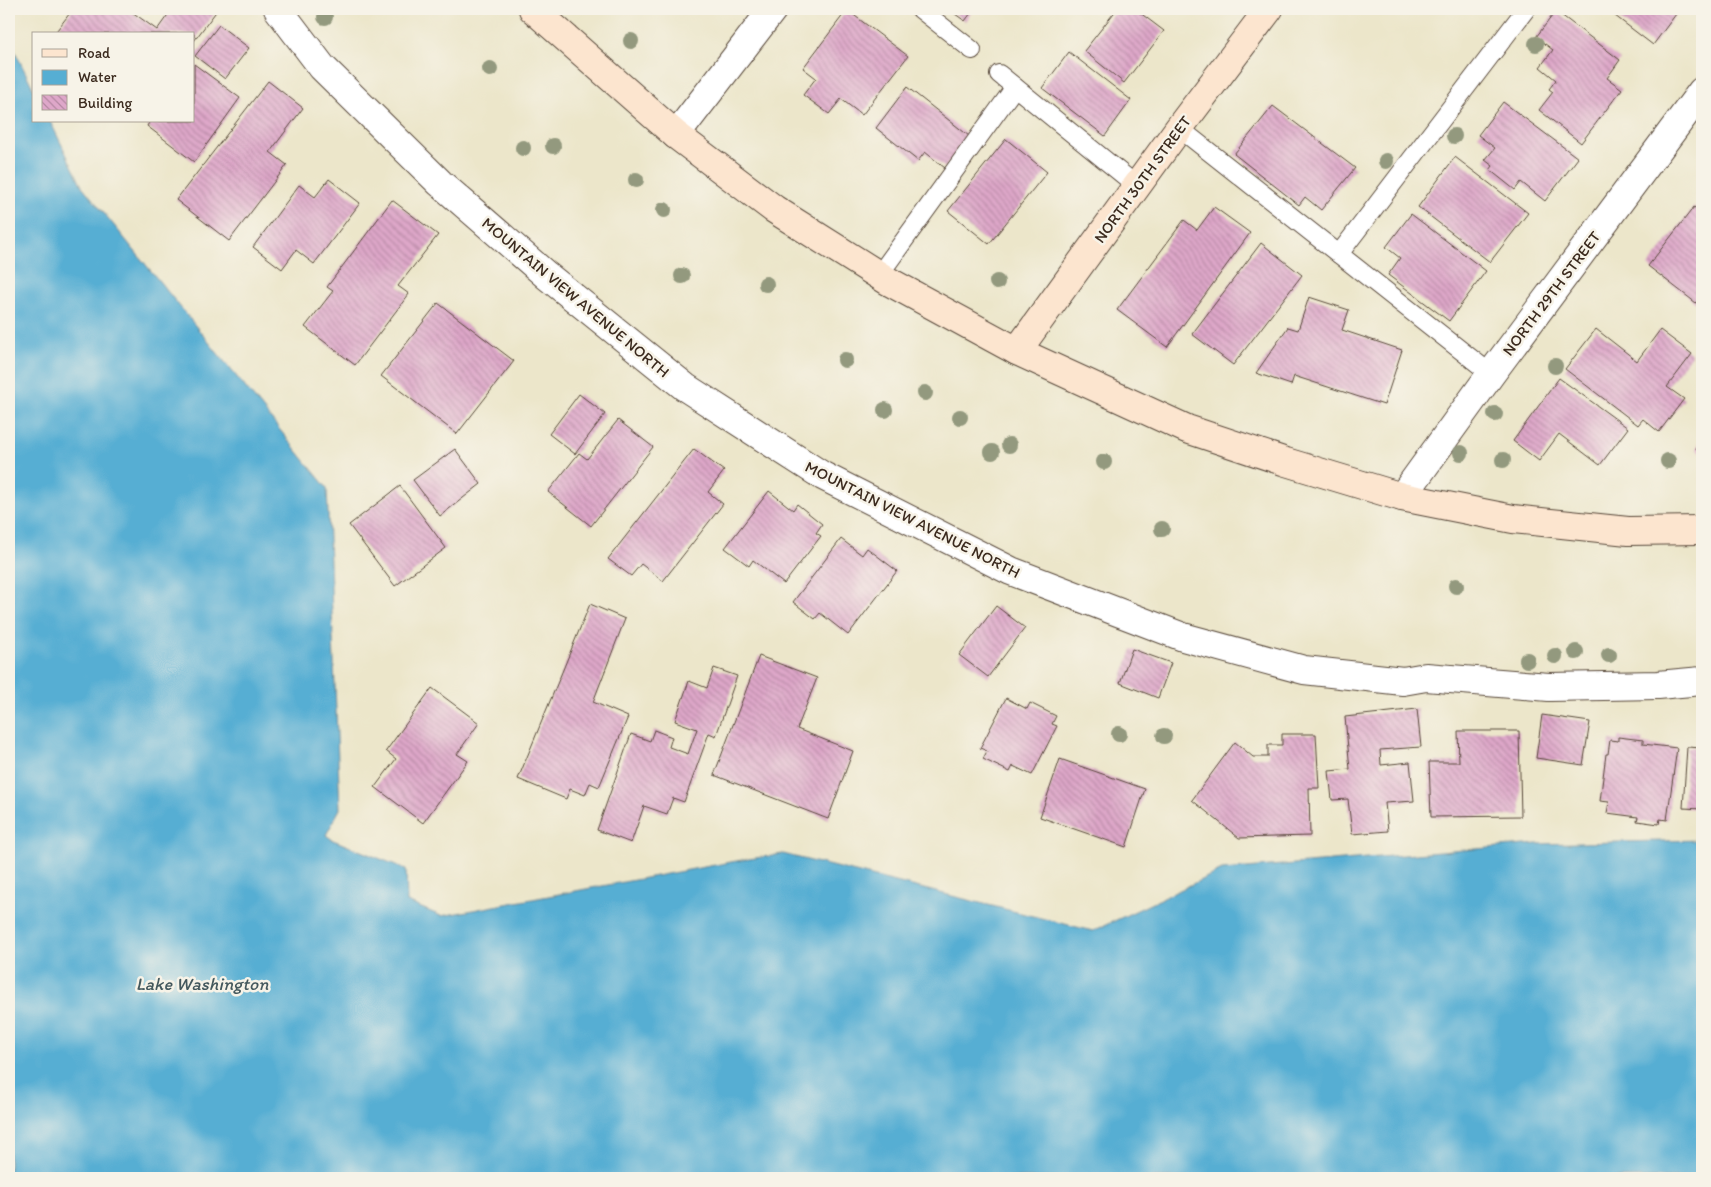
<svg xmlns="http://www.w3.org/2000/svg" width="1711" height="1187" viewBox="0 0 1711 1187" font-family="Itim,sans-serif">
	<defs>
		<pattern id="building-back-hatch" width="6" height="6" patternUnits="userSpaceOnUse" patternTransform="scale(1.25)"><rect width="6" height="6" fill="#dea7c9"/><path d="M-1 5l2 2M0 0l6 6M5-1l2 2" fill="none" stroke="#b588a3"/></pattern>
	</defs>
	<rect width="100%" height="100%" fill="#f7f3e8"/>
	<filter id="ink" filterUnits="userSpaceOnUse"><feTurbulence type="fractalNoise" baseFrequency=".02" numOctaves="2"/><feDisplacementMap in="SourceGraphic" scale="10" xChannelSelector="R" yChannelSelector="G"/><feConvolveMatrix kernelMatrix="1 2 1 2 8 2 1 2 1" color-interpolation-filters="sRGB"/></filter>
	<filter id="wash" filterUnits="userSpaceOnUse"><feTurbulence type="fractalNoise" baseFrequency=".0096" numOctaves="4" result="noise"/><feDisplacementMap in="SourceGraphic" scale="20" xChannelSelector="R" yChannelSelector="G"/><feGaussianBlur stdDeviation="1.12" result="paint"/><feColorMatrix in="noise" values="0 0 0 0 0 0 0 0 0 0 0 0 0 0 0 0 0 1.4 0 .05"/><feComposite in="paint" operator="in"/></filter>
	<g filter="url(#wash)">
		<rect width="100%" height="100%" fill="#ece6ca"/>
		<polygon fill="#56aed3" stroke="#486c78" points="9,39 34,90 34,121 50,121 82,186 327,488 340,809 326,835 333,840 406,869 407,902 441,916 742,860 783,854 1093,931 1222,870 1537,844 1702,840 1702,1178 9,1178"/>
		<g id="blocks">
			<g fill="url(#building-back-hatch)">
				<polygon points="73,9 128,9 157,30 172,9 218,9 194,41 194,34 54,34"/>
				<polygon points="948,9 974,9 965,21"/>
				<polygon points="1117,9 1135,9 1164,31 1124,83 1084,51"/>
				<polygon points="1606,9 1676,9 1679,10 1653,45"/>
				<polygon points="847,10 908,56 862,115 841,99 829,114 803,95 816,78 803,68"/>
				<polygon points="1556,11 1620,60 1607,78 1622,89 1581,143 1539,110 1553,92 1549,89 1556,80 1540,67 1553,50 1536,37"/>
				<polygon points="219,25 249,48 225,79 195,56"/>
				<polygon points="1069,52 1131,100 1105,136 1042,88"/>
				<polygon points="194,64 240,98 194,162 147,126 150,121 194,121"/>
				<polygon points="268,81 303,108 270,152 287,165 229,241 176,200"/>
				<polygon points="907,87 969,136 945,168 925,152 918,161 876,128"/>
				<polygon points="1503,102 1578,158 1545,201 1521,182 1515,190 1490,170 1493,166 1485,160 1495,148 1478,135"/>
				<polygon points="1273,106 1355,168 1321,210 1305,197 1299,205 1234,154"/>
				<polygon points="1006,139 1047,172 989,244 948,211"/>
				<polygon points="1455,157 1528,213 1490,262 1418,207"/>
				<polygon points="329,179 360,203 314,264 296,250 282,269 253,247 299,185 315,197"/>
				<polygon points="392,200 438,235 398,286 409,294 355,365 305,327 333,291 327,287"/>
				<polygon points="1214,207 1250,233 1167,347 1117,310 1184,220 1197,230"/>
				<polygon points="1694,207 1702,213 1702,296 1696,303 1648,266"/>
				<polygon points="1411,214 1486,271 1449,321 1388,275 1400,258 1386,247"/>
				<polygon points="1261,243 1302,275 1233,365 1192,334"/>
				<polygon points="1309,297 1349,310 1342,330 1402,350 1384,405 1294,376 1291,385 1256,373 1288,327 1298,330"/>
				<polygon points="438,303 514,361 457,434 381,376"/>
				<polygon points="1596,329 1637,361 1660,330 1692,354 1667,387 1684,399 1659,432 1643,419 1638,425 1565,369"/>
				<polygon points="1559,378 1628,428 1600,465 1559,434 1539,461 1513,441"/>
				<polygon points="579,394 605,414 575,454 549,434"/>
				<polygon points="618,420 653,447 591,526 548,492 579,453 587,459"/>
				<polygon points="1702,438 1702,453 1696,449"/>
				<polygon points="455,449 481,484 440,516 413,480"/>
				<polygon points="694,449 724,471 708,492 723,504 663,581 641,564 631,576 608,559"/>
				<polygon points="400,486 446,548 395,586 349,525"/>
				<polygon points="769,491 793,510 797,504 822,524 816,533 821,536 784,584 753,560 749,566 725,548"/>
				<polygon points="841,539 862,555 867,548 897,571 848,635 820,613 815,619 793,602"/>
				<polygon points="590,604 625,619 593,702 628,717 599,787 590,783 585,795 570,789 566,799 518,779"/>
				<polygon points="996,606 1025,628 988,677 959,655"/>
				<polygon points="1132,649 1171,663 1158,698 1120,683"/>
				<polygon points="759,656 817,678 797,729 853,751 828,819 714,775"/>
				<polygon points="714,668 737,676 716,736 709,733 684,802 673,798 667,814 644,806 631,843 597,830 631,734 650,741 654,730 672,737 669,747 688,754 697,729 675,721 689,681 707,688"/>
				<polygon points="432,688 479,723 457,754 468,761 423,823 375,787 396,759 386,751"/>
				<polygon points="1006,698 1027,709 1030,703 1056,716 1052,724 1057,726 1032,775 1013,766 1010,772 983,759 987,751 980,748"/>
				<polygon points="1417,709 1421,747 1380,750 1381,765 1410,762 1414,801 1385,803 1388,831 1352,834 1348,799 1332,800 1329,771 1350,769 1345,717"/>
				<polygon points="1542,715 1590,722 1583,765 1536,758"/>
				<polygon points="1458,731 1519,731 1521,816 1431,817 1429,762 1459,762"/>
				<polygon points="1282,734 1316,734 1319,788 1309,788 1310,836 1239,838 1192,800 1235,742 1253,757 1268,757 1268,745 1282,745"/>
				<polygon points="1618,737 1643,740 1643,744 1677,748 1667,820 1660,819 1659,824 1637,821 1638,817 1607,813 1609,802 1600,801 1606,754 1608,754 1610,740 1618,741"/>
				<polygon points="1687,747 1702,748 1702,809 1683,808"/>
				<polygon points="1060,759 1145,789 1126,847 1040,817"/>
			</g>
		</g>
	</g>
	<g filter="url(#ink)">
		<use href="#blocks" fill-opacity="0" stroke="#564638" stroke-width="1"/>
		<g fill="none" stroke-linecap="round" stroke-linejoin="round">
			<defs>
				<g id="lane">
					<polyline points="920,9 972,50"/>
					<polyline points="999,74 1015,87"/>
					<polyline points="1179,128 1491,374"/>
					<polyline points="1339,254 1526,9"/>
					<polyline points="879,275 1015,87 1137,186"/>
				</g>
				<g id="street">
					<polyline points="278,9 322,67 440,183 546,275 685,387 823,476 1011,571 1183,637 1304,670 1403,681 1426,677 1549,687 1658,685 1702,681"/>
					<polyline points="676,135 773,9"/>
					<polyline points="1402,497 1491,374 1702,91"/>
				</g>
				<g id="secondary">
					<polyline points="533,9 676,135 774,209 888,281 1017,351 1187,429 1286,462 1402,497 1513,519 1628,531 1702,530"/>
					<polyline points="1017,351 1179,128 1269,9"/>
				</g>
			</defs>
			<use href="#lane" stroke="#564638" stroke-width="20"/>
			<use href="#street" stroke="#564638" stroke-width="30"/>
			<use href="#secondary" stroke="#564638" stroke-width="30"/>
			<use href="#lane" stroke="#fff" stroke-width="18"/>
			<use href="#street" stroke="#fff" stroke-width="28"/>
			<use href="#secondary" stroke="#fce5cf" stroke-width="28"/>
		</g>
		<g fill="#93997e">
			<circle cx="325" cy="17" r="8"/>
			<circle cx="631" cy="41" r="8"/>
			<circle cx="1536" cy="44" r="8"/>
			<circle cx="490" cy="69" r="8"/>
			<circle cx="1454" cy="136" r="8"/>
			<circle cx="553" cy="146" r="8"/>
			<circle cx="523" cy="148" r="8"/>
			<circle cx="1386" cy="161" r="8"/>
			<circle cx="636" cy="180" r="8"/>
			<circle cx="664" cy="210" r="8"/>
			<circle cx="682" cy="276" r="8"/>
			<circle cx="997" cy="282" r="8"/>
			<circle cx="766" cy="284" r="8"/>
			<circle cx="845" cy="360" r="8"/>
			<circle cx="1555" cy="366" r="8"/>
			<circle cx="925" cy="393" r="8"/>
			<circle cx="885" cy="410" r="8"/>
			<circle cx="1495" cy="414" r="8"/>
			<circle cx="960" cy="417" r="8"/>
			<circle cx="1009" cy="445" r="8"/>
			<circle cx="992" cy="452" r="8"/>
			<circle cx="1461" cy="453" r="8"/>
			<circle cx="1503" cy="460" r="8"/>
			<circle cx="1668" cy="461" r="8"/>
			<circle cx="1104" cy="462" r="8"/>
			<circle cx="1162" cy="529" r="8"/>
			<circle cx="1456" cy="586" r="8"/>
			<circle cx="1576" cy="652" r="8"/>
			<circle cx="1609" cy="655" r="8"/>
			<circle cx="1555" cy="656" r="8"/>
			<circle cx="1527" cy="660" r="8"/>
			<circle cx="1119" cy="734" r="8"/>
			<circle cx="1164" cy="736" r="8"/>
		</g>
	</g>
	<g text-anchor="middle" stroke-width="5" stroke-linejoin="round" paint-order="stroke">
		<g font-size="16" fill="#3b2a1e" stroke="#f7f3e8">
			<text transform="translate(1142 179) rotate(-54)" y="6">NORTH 30TH STREET</text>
			<text transform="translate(1551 293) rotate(-53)" y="6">NORTH 29TH STREET</text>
			<text transform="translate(576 297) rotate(40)" y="6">MOUNTAIN VIEW AVENUE NORTH</text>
			<text transform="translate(913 519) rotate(27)" y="6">MOUNTAIN VIEW AVENUE NORTH</text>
		</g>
		<g font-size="18" font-style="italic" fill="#44585d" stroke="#f7f3e8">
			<text x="202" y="990">Lake Washington</text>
		</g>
	</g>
	<rect width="1711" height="1187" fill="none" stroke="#f7f3e8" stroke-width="30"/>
	<rect x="32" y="32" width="162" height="90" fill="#f7f3e8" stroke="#aca397"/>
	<rect x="42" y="49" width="25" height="8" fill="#fce5cf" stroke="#aca397"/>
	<text x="78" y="58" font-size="15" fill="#3b2a1e">Road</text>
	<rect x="42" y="70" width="25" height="15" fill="#56aed3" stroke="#aca397"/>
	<text x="78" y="82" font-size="15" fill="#3b2a1e">Water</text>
	<rect x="42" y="95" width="25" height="15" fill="url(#building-back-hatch)" stroke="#aca397"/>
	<text x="78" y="108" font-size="15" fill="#3b2a1e">Building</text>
</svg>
